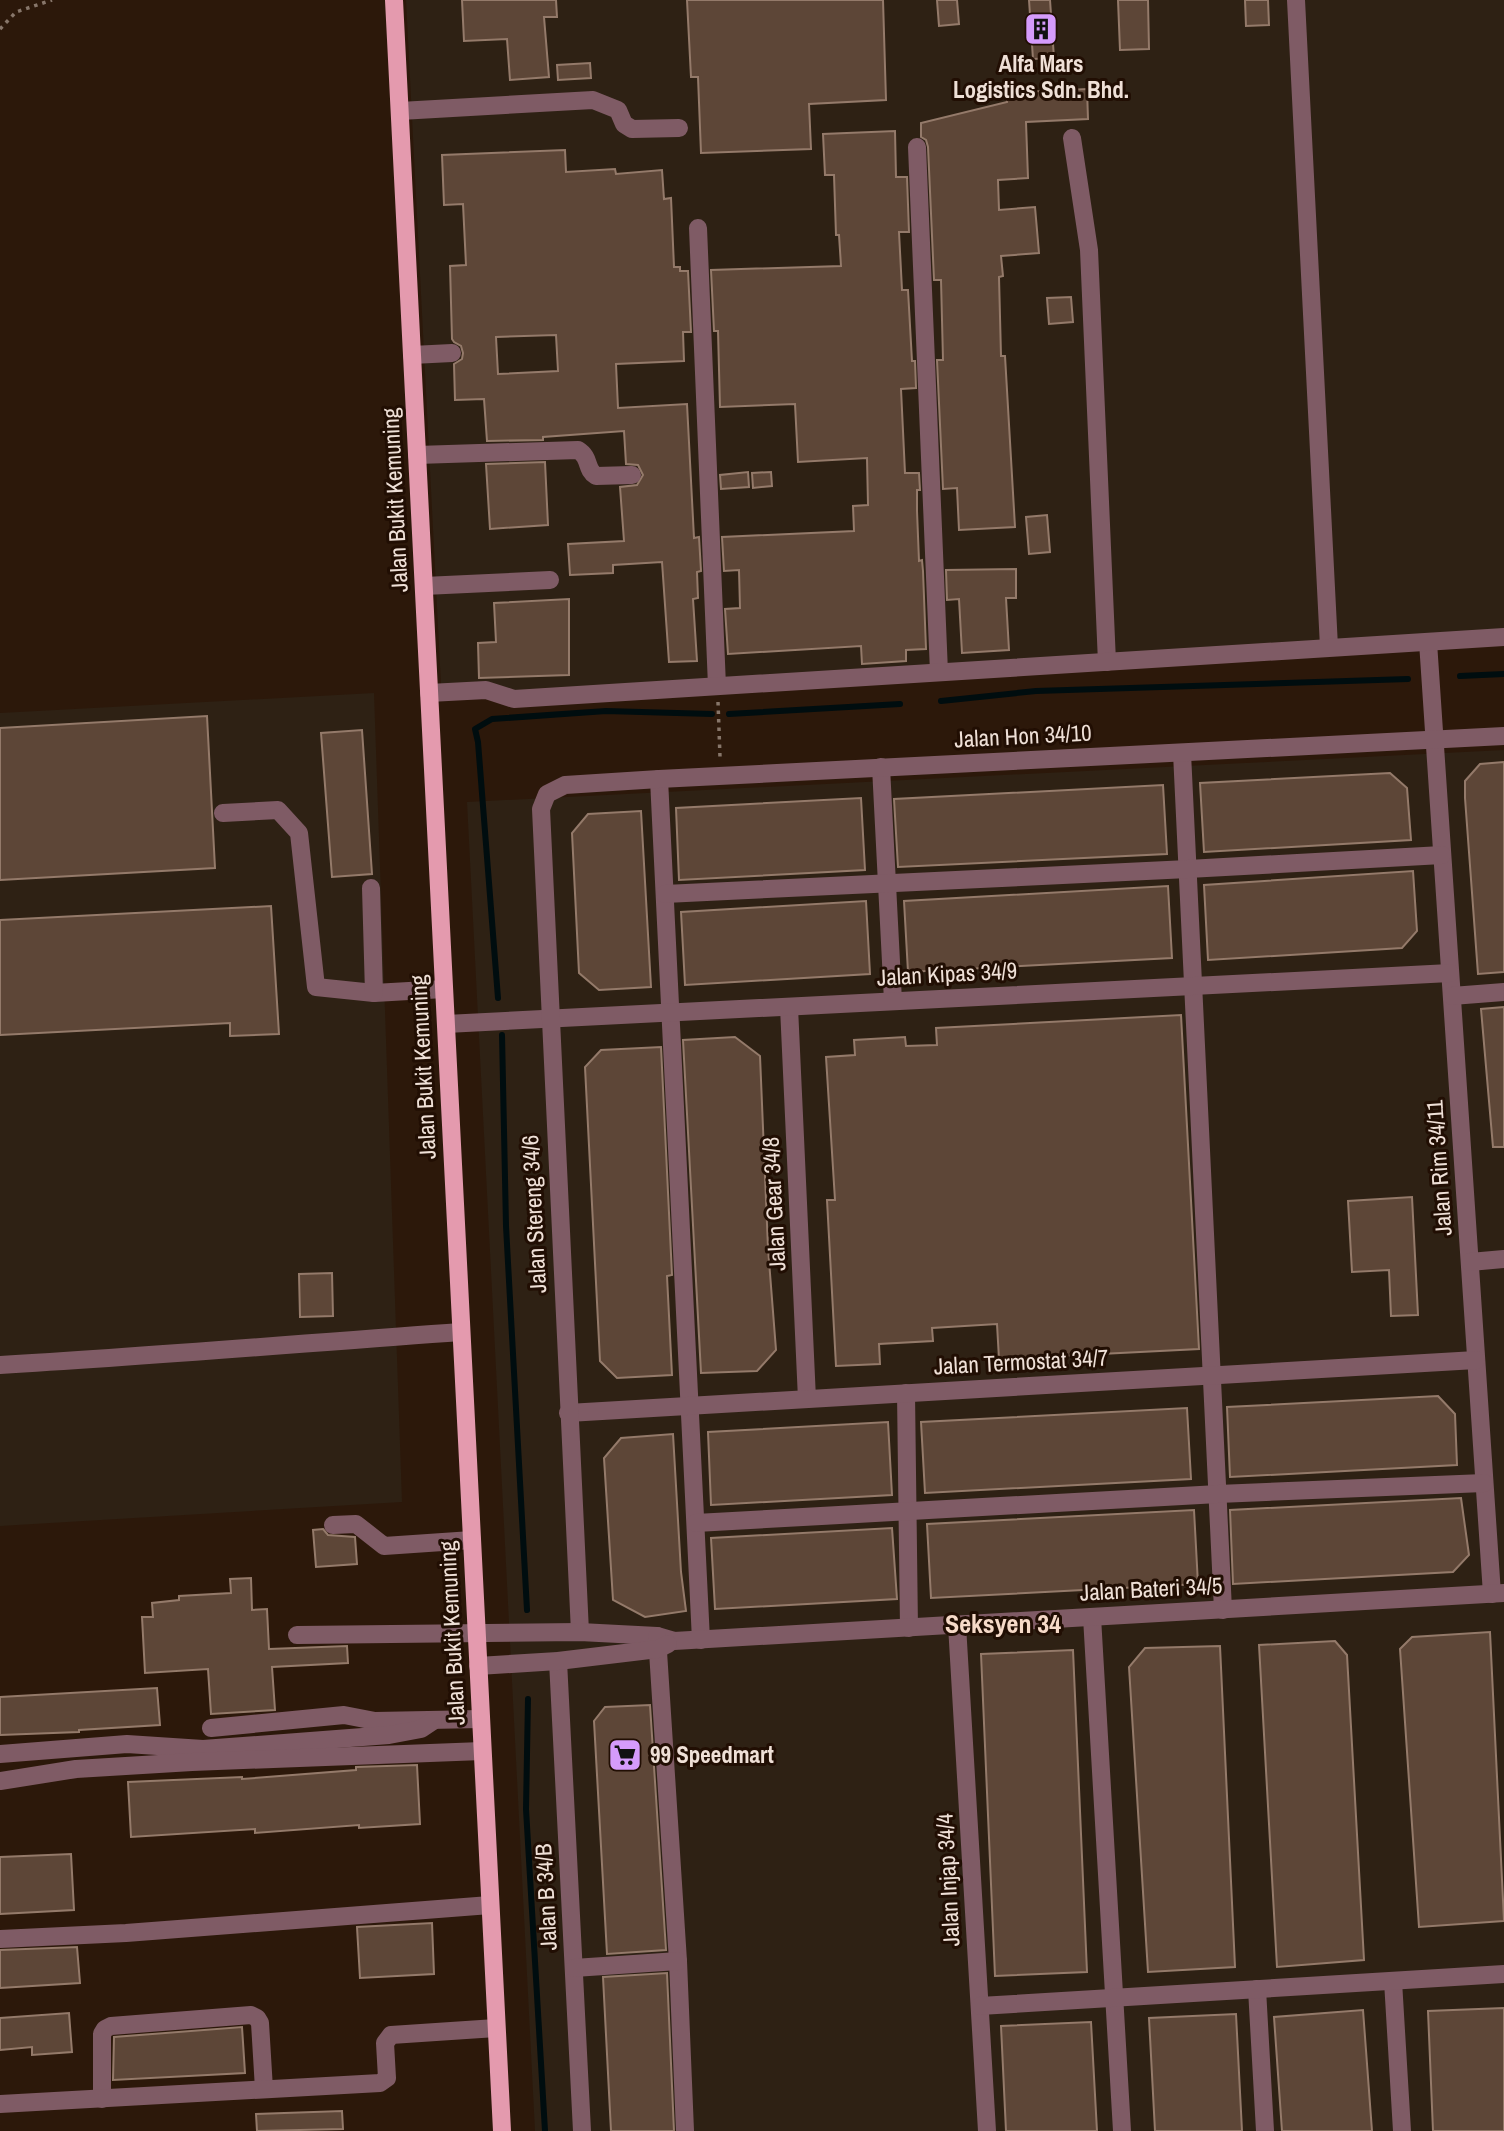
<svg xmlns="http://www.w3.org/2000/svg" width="1504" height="2131" viewBox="0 0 1504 2131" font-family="'Archivo Narrow',sans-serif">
	<rect width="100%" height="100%" fill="#2c180a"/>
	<g fill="#2e2114">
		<polygon points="406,0 1504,0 1504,634 516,691 441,685"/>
		<polygon points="374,693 402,1502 0,1526 0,713"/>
		<polygon points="1504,750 1504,2131 535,2131 467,802"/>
	</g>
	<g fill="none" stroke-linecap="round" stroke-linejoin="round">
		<g stroke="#000d0f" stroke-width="6">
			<polyline points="1460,676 1504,674"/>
			<polyline points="941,701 1036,691 1408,679"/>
			<polyline points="729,714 900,704"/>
			<polyline points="498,998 478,742 475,729 492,719 606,711 712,714"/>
			<polyline points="502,1035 506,1226 527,1610"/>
			<polyline points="528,1699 526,1809 545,2131"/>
		</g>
	</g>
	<g fill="#5d4637" stroke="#947a6a" stroke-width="2" fill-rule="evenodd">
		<polygon points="462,0 556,0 557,17 544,17 549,77 510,80 507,39 464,41"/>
		<polygon points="687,0 883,0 886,100 809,104 811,149 701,153 698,77 691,77"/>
		<polygon points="937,0 957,0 959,24 939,26"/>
		<polygon points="1029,0 1050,0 1054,58 1033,59"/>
		<polygon points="1118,0 1148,0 1149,49 1120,50"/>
		<polygon points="1245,0 1268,0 1269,25 1246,26"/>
		<polygon points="590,63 591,78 558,80 557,65"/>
		<polygon points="1023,85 1024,92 1087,89 1088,119 1026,122 1028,178 998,180 999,210 1035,207 1039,253 1001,256 1003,276 999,277 1001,356 1005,356 1015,527 959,530 957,488 943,489 937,360 943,360 941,280 934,280 928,147 926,140 921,137 921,123 1007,102 1006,87"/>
		<polygon points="895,131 896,177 907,177 909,232 899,232 902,290 908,290 912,361 915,361 916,388 901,389 905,473 919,473 920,490 917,490 917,511 919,561 922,560 923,571 926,649 906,650 906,661 862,664 861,646 728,654 725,609 740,608 739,570 724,571 722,537 854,531 853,506 868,505 867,458 798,462 795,404 720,407 718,331 714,331 711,270 841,266 839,235 836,235 834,175 825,175 823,134"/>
		<path d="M565,150L566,172L615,169L616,174L662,170L664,199L671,198L674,267H680V271H688L691,332H683L684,361L616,364L618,408L687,404L694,538L699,537L701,571L697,572L698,598L693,599L697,661L669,662L662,562L613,565V573L570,575L568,544L624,541L620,487L637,485L643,475L638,465L626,464L624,431L543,437V440L487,441L484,399L455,400L454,364L462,359L463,353L461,346L454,342L452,339L450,266L466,265L463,204L444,205L442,155ZM556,335L558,371L498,374L496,337Z"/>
		<polygon points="1071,297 1073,322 1049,324 1047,298"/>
		<polygon points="545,462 548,525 490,529 486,464"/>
		<polygon points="748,472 749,487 721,489 720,475"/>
		<polygon points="771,472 772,486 753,488 752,473"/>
		<polygon points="1047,515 1050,552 1029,554 1026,517"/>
		<polygon points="1016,569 1016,598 1006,598 1009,650 962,653 959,599 947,600 946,570"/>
		<polygon points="569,599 569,675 479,678 478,643 496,642 494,603"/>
		<polygon points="207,716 215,868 0,880 0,728"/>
		<polygon points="362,730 372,874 332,877 321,733"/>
		<polygon points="1504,762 1504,972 1478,974 1465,798 1465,781 1480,764"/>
		<polygon points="1390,773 1407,788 1411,840 1204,852 1200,783"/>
		<polygon points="1163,785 1167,854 898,867 894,799"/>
		<polygon points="861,798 865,870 679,880 676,808"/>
		<polygon points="641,811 651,987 599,990 579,973 572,833 588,814"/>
		<polygon points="1413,871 1417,931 1402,948 1208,960 1204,885"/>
		<polygon points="1168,886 1172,958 908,972 904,901"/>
		<polygon points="866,901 870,974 685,985 681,912"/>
		<polygon points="271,906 279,1034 230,1036 230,1023 0,1035 0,920"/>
		<polygon points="1504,1007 1504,1147 1493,1147 1481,1009"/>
		<polygon points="1181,1015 1199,1349 999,1359 997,1324 932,1328 933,1341 879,1344 880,1364 836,1366 827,1200 835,1200 826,1057 855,1055 854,1040 905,1037 906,1046 937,1045 936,1028"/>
		<polygon points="735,1037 760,1056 768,1248 776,1350 757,1371 701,1373 683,1040"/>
		<polygon points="661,1047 672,1275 667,1276 672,1375 617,1378 600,1361 585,1067 601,1050"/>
		<polygon points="1412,1197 1418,1315 1391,1316 1389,1270 1352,1272 1348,1201"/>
		<polygon points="332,1273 333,1316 300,1317 299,1274"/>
		<polygon points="1438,1396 1455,1414 1457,1465 1230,1477 1227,1407"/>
		<polygon points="1187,1408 1191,1479 925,1493 921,1422"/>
		<polygon points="888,1422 892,1495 711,1505 708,1432"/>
		<polygon points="673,1434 681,1572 686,1611 645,1617 613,1600 604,1458 621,1438"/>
		<polygon points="1461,1498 1469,1555 1453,1572 1233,1584 1230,1510"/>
		<polygon points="1194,1510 1198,1584 931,1598 927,1524"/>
		<polygon points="892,1528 897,1599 715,1609 711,1538"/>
		<polygon points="323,1529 328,1535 355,1537 357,1564 316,1567 313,1530"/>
		<polygon points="251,1578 252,1610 267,1609 269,1649 347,1646 348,1663 272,1667 275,1710 211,1714 208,1669 145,1673 142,1617 153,1617 152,1603 179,1600 179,1596 231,1593 230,1579"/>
		<polygon points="1490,1632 1504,1921 1419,1927 1400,1649 1412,1637"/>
		<polygon points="1335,1641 1347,1655 1364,1960 1277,1967 1259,1645"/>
		<polygon points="1220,1646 1235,1967 1148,1972 1129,1667 1145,1648"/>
		<polygon points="1073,1650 1087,1972 995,1976 981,1654"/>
		<polygon points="157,1688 160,1725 79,1730 79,1732 0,1735 0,1697"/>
		<polygon points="650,1705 666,1950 607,1954 594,1721 605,1707"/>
		<polygon points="417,1765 420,1824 359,1828 359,1825 255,1833 255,1829 131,1837 128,1782 242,1777 242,1779 356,1770 356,1767"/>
		<polygon points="71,1854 74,1910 0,1914 0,1857"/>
		<polygon points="432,1923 434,1974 360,1978 357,1927"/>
		<polygon points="77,1947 80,1983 0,1988 0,1950"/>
		<polygon points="667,1973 674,2131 611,2131 603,1977"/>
		<polygon points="1504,2008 1504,2131 1433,2131 1428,2011"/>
		<polygon points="1363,2010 1372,2131 1282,2131 1274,2017"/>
		<polygon points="69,2013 72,2052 32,2055 32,2047 0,2050 0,2018"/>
		<polygon points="1236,2014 1242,2131 1155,2131 1149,2018"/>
		<polygon points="1091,2022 1097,2131 1006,2131 1001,2026"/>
		<polygon points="242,2027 245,2073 113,2080 114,2037"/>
		<polygon points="342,2111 343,2129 257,2131 256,2114"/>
	</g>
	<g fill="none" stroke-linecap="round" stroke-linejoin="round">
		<g stroke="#87766a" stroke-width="3.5" stroke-dasharray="3.5 5" stroke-linecap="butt">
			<polyline points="0,29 16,12 52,0"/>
			<polyline points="718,702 720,757"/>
		</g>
		<g stroke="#7f5b65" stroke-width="18">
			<polyline points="1296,0 1329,647"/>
			<polyline points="400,111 593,100 618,110 624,124 632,129 679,128"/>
			<polyline points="1072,138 1089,250 1107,662"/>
			<polyline points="917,147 939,672"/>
			<polyline points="698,228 717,686"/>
			<polyline points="412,355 452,353"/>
			<path d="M417,455L578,450C591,458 585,469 596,476L632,475"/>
			<polyline points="424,586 550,580"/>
			<polyline points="1428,642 1492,1594"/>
			<polyline points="429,693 486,690 514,699 1504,637"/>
			<polyline points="1182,753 1223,1610"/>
			<polyline points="881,767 893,1001"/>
			<polyline points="659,779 701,1640"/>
			<polyline points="223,813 278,810 299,833 316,987 374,993 444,989"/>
			<polyline points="371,888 374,993"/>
			<polyline points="665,894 1188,869 1442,855"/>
			<polyline points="1452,996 1504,992"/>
			<polyline points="789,1007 807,1399"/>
			<polyline points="446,1024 1450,973"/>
			<polyline points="1470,1262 1504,1259"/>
			<path d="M0,1365C154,1356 307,1343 461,1332"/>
			<polyline points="906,1393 909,1628"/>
			<polyline points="568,1413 1476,1360"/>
			<polyline points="696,1523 1218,1494 1484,1483"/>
			<polyline points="333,1525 356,1524 384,1546 472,1540"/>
			<polyline points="1092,1617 1122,2131"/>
			<polyline points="957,1625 987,2131"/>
			<polyline points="580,1632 541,809 547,794 565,785 659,779 1504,736"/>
			<polyline points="297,1635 580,1632 657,1636 674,1641 1504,1593"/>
			<polyline points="657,1636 678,1961 685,2131"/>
			<polyline points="558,1661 582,2131"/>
			<polyline points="478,1666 558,1661 658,1649 668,1644"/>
			<polyline points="211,1728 344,1715 375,1721 481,1719"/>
			<polyline points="0,1754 127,1744 203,1749 389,1735 421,1729 433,1721"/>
			<polyline points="0,1781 76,1769 192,1762 482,1751"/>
			<polyline points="0,1939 126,1933 490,1905"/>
			<polyline points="574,1968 678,1961"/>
			<polyline points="1393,1981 1402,2131"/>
			<polyline points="1257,1989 1265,2131"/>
			<polyline points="980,2006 1504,1974"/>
			<polyline points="102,2099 102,2034 105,2029 111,2026 251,2015 257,2018 260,2023 264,2089"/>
			<polyline points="0,2104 380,2083 387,2078 385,2043 391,2035 496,2028"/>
		</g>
		<polyline stroke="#e49aae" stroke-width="18" points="394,0 502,2131"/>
	</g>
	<defs>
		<symbol id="building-square" viewBox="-11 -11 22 22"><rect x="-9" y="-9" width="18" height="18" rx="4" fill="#d59bfb" stroke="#210e03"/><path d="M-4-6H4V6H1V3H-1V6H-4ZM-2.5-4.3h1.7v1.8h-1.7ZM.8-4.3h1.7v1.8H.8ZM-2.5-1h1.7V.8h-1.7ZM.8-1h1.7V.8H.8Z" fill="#111"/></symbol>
		<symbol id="supermarket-square" viewBox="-11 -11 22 22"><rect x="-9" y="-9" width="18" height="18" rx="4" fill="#d59bfb" stroke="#210e03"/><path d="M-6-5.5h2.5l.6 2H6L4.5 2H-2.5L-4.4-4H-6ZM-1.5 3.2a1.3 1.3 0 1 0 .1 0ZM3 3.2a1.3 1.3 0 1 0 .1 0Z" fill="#111"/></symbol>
	</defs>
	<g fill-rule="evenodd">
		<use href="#building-square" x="1022" y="10" width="38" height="38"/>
		<use href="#supermarket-square" x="606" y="1736" width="38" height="38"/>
	</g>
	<g text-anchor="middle" stroke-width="6" stroke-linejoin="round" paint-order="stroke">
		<g font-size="23" font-weight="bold" fill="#efe0d7" stroke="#210e03">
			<text x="1041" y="72">Alfa Mars<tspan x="1041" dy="26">Logistics Sdn. Bhd.</tspan></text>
			<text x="650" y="1763" text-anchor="start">99 Speedmart</text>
		</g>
		<g font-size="23" fill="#efe0d7" stroke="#210e03">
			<text transform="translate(395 500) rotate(-93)" y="8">Jalan Bukit Kemuning</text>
			<text transform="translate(1023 736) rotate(-3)" y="8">Jalan Hon 34/10</text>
			<text transform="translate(947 974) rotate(-3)" y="8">Jalan Kipas 34/9</text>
			<text transform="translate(423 1067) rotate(-93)" y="8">Jalan Bukit Kemuning</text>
			<text transform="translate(1439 1168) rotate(-94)" y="8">Jalan Rim 34/11</text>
			<text transform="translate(774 1204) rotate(-93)" y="8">Jalan Gear 34/8</text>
			<text transform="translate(534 1214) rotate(-93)" y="8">Jalan Stereng 34/6</text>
			<text transform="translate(1021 1362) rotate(-3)" y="8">Jalan Termostat 34/7</text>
			<text transform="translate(1151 1589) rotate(-3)" y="8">Jalan Bateri 34/5</text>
			<text transform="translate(452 1633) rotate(-93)" y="8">Jalan Bukit Kemuning</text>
			<text transform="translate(948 1880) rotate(-93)" y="8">Jalan Injap 34/4</text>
			<text transform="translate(546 1897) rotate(-93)" y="8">Jalan B 34/B</text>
		</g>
		<g font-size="26" font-weight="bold" fill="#f6dac8" stroke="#210e03">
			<text x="1003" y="1633">Seksyen 34</text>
		</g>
	</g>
</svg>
